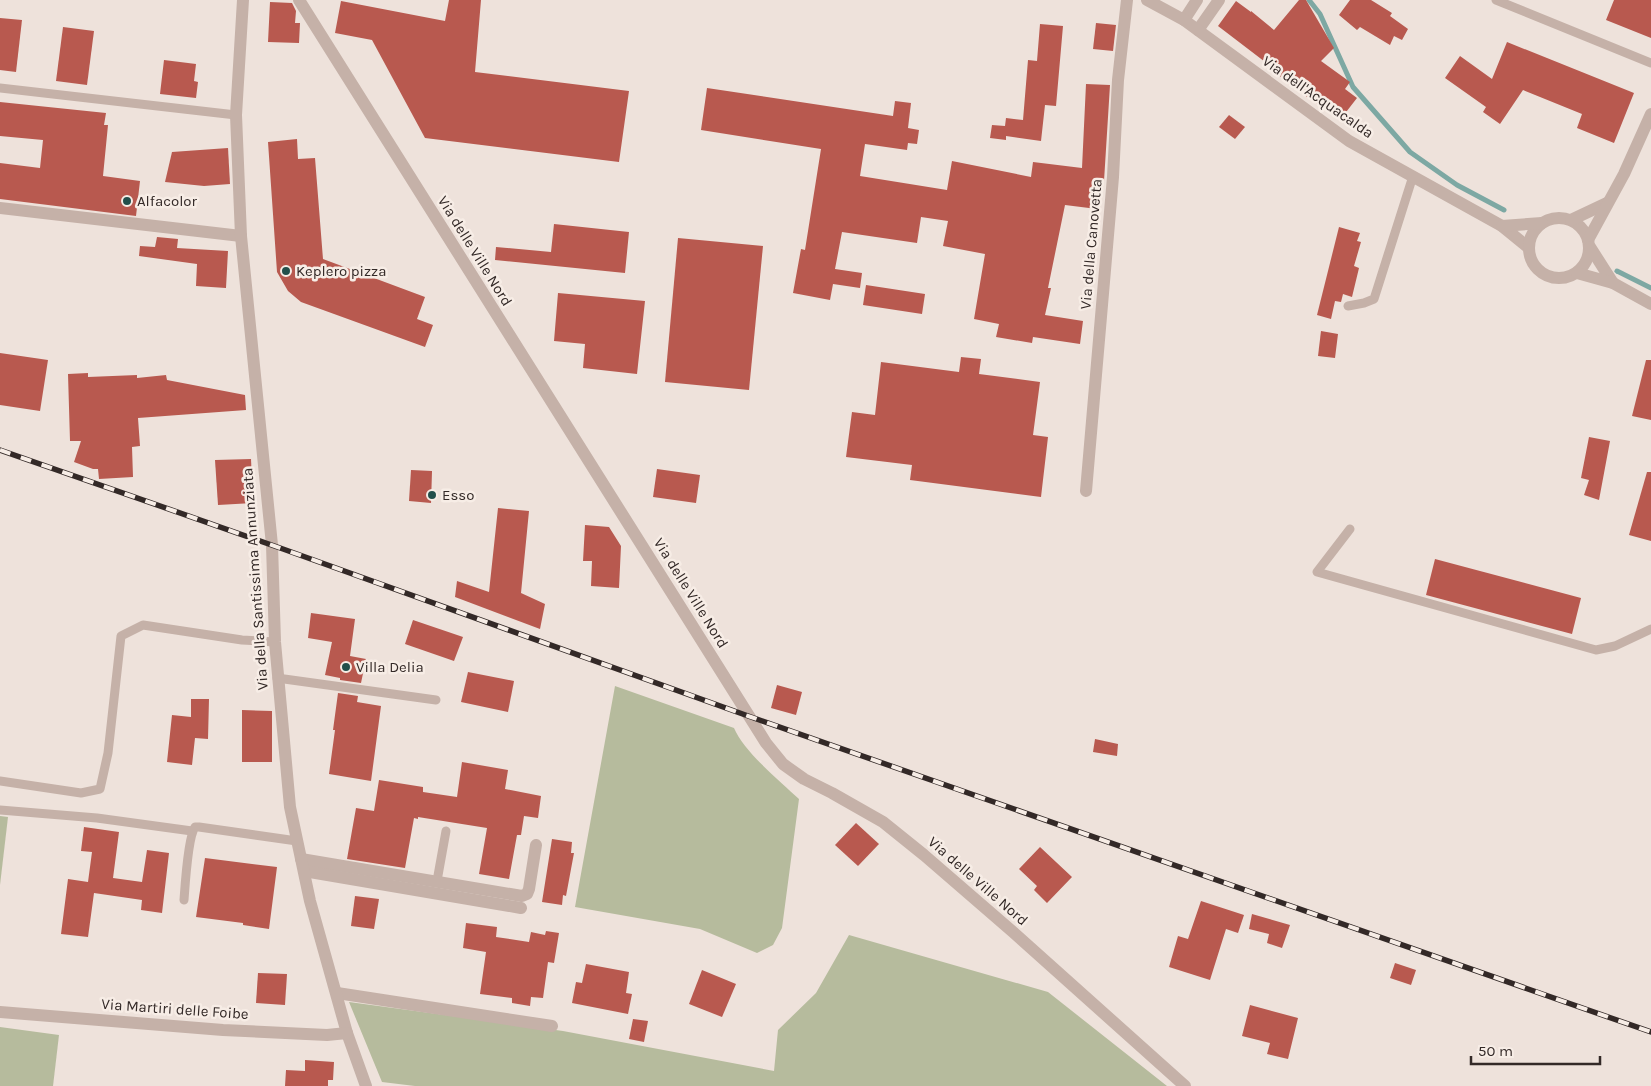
<svg xmlns="http://www.w3.org/2000/svg" width="1651" height="1086" viewBox="0 0 1651 1086" font-family="Karla,sans-serif">
	<rect width="100%" height="100%" fill="#eee2db"/>
	<g fill="#b6bb9d">
		<path d="M615,686L734,728C744,752 780,781 799,799L782,928L773,945L757,953L700,929L575,907Z"/>
		<polygon points="0,816 8,817 0,885"/>
		<polygon points="849,935 1048,992 1167,1086 415,1086 382,1082 349,1002 563,1031 774,1071 778,1030 816,993"/>
		<polygon points="0,1027 59,1035 53,1086 0,1086"/>
	</g>
	<g fill="none" stroke-linecap="round" stroke-linejoin="round">
		<g stroke="#7da8a3" stroke-width="5">
			<polyline points="1309,0 1320,14 1353,87 1410,152 1457,185 1504,210"/>
			<polyline points="1617,271 1651,288"/>
		</g>
	</g>
	<g fill="#b8594f">
		<polygon points="449,0 481,0 475,72 629,91 619,162 425,138 372,40 335,33 341,1 445,21"/>
		<polygon points="1299,0 1306,0 1334,48 1321,61 1350,82 1345,89 1357,98 1343,116 1332,107 1329,112 1287,83 1280,76 1282,75 1218,26 1236,1 1251,12 1251,11 1274,30"/>
		<polygon points="1350,0 1371,0 1392,13 1390,16 1408,29 1402,40 1394,36 1390,45 1360,27 1357,30 1339,15"/>
		<polygon points="1614,0 1651,0 1651,38 1606,20"/>
		<polygon points="270,2 292,3 296,11 295,23 300,23 299,43 268,42"/>
		<polygon points="0,18 22,20 16,72 0,70"/>
		<polygon points="1096,23 1116,25 1113,51 1093,49"/>
		<polygon points="1040,24 1063,26 1056,106 1045,105 1041,141 1006,136 1006,140 990,138 992,125 1005,126 1006,118 1023,120 1028,60 1037,61"/>
		<polygon points="63,27 94,31 87,85 56,81"/>
		<polygon points="1507,42 1634,93 1614,143 1577,128 1582,114 1523,90 1500,124 1483,112 1486,107 1445,78 1460,56 1492,79"/>
		<polygon points="164,60 196,64 194,81 198,82 196,98 160,94"/>
		<polygon points="1086,84 1110,85 1104,181 1101,181 1097,209 1065,205 1048,288 1051,288 1045,315 1083,321 1080,344 1033,337 1032,343 996,337 999,324 974,319 985,254 943,246 948,221 921,217 917,243 842,232 835,269 862,273 860,288 833,284 830,300 793,293 801,249 805,250 821,149 701,130 707,88 893,116 895,101 911,103 908,128 919,130 917,144 908,143 907,150 865,144 860,176 947,190 952,161 1031,177 1033,162 1082,168"/>
		<polygon points="0,102 106,113 104,125 108,125 103,176 140,181 136,216 0,199 0,163 40,168 43,140 0,136"/>
		<polygon points="1229,115 1245,127 1235,139 1219,127"/>
		<polygon points="297,139 298,159 315,158 323,259 425,297 417,319 433,325 425,347 301,302 288,291 277,272 268,142"/>
		<polygon points="228,148 230,184 204,186 165,182 172,152"/>
		<polygon points="554,224 629,232 625,273 495,260 496,247 551,252"/>
		<polygon points="1339,227 1360,233 1357,241 1361,242 1354,266 1359,268 1352,297 1343,294 1341,302 1335,301 1331,319 1317,315"/>
		<polygon points="157,237 178,239 177,248 228,251 226,288 196,286 197,264 139,256 140,246 155,247"/>
		<polygon points="678,238 763,246 749,390 665,382"/>
		<polygon points="866,285 925,294 922,314 863,305"/>
		<polygon points="558,293 645,301 637,374 583,368 585,344 554,341"/>
		<polygon points="1321,331 1338,334 1335,358 1318,356"/>
		<polygon points="0,353 48,360 40,411 0,405"/>
		<polygon points="961,357 981,359 979,374 1040,382 1033,435 1048,437 1041,497 910,480 912,465 846,457 852,412 875,415 881,362 959,372"/>
		<polygon points="1646,360 1651,360 1651,420 1632,416"/>
		<polygon points="88,373 88,377 137,375 137,378 166,375 167,380 245,395 246,410 138,418 140,446 132,447 133,477 99,479 98,469 93,469 74,462 81,441 70,441 68,374"/>
		<polygon points="1589,437 1610,441 1599,500 1584,495 1589,480 1581,478"/>
		<polygon points="251,459 253,503 218,505 215,460"/>
		<polygon points="657,469 700,475 696,503 653,497"/>
		<polygon points="411,470 432,471 431,503 409,501"/>
		<polygon points="1647,472 1651,472 1651,541 1629,535"/>
		<polygon points="498,508 529,511 521,593 545,604 540,629 455,597 457,581 489,592"/>
		<polygon points="585,525 609,527 621,546 619,588 591,586 592,561 583,561"/>
		<polygon points="1435,559 1581,598 1572,634 1426,595"/>
		<polygon points="311,613 355,619 350,656 366,659 361,683 340,680 340,678 325,675 332,642 308,638"/>
		<polygon points="413,620 463,637 454,661 405,644"/>
		<polygon points="468,672 514,681 508,712 461,702"/>
		<polygon points="777,685 802,692 796,715 771,708"/>
		<polygon points="338,693 358,696 357,702 381,706 371,781 329,774 335,730 333,730"/>
		<polygon points="191,699 209,699 208,739 195,738 192,765 167,762 172,715 191,717"/>
		<polygon points="242,710 272,711 272,762 242,762"/>
		<polygon points="1095,739 1118,744 1117,756 1093,752"/>
		<polygon points="462,762 508,770 505,789 541,796 538,818 524,816 521,835 517,835 509,879 479,874 487,828 418,817 418,819 414,818 405,868 347,859 356,808 374,811 379,780 423,787 423,792 457,797"/>
		<polygon points="856,823 879,844 858,866 835,845"/>
		<polygon points="84,827 119,832 113,878 142,882 147,850 169,853 162,913 141,910 142,900 94,893 88,937 61,934 68,879 88,882 92,852 81,851"/>
		<polygon points="552,839 572,842 571,853 574,853 566,896 563,895 562,905 542,902"/>
		<polygon points="1040,847 1072,877 1047,903 1034,890 1037,886 1019,869"/>
		<polygon points="205,858 277,867 269,929 243,925 243,923 196,917"/>
		<polygon points="355,896 379,899 374,929 351,926"/>
		<polygon points="1201,901 1244,915 1238,933 1226,929 1210,980 1169,967 1178,936 1188,939"/>
		<polygon points="1252,914 1290,925 1282,948 1267,943 1269,934 1249,929"/>
		<polygon points="466,923 497,927 496,937 529,942 531,932 545,935 546,931 559,933 554,963 548,962 543,998 531,997 530,1006 512,1003 512,998 480,994 486,952 463,948"/>
		<polygon points="1395,963 1416,970 1411,985 1390,978"/>
		<polygon points="586,964 629,972 626,993 632,994 628,1014 572,1003 576,982 582,983"/>
		<polygon points="702,970 736,984 722,1017 689,1004"/>
		<polygon points="258,973 287,974 285,1005 256,1003"/>
		<polygon points="1250,1005 1298,1018 1288,1059 1267,1054 1270,1043 1242,1036"/>
		<polygon points="633,1019 648,1021 644,1042 629,1039"/>
		<polygon points="305,1060 334,1062 333,1080 328,1080 328,1086 285,1086 286,1070 305,1071"/>
	</g>
	<g fill="none" stroke-linecap="round" stroke-linejoin="round">
		<g stroke="#c5b1a8" stroke-width="9">
			<polyline points="1496,0 1651,63"/>
			<polyline points="0,88 236,115"/>
			<polyline points="1348,306 1364,303 1374,299 1413,176"/>
			<polyline points="1350,529 1317,572 1596,650 1615,646 1651,629"/>
			<polyline points="277,678 436,700"/>
			<polyline points="0,781 81,793 100,789 108,753 121,636 143,625 242,640 275,642"/>
			<polyline points="0,810 97,818 192,831"/>
			<polyline points="437,881 446,831"/>
			<path d="M184,900C185,886 188,837 195,827H199L297,841"/>
		</g>
		<g stroke="#c5b1a8" stroke-width="12">
			<polyline points="1184,20 1197,0"/>
			<polyline points="1198,30 1219,0"/>
			<polyline points="0,208 241,236"/>
			<polyline points="1086,491 1113,177 1118,80 1127,0"/>
			<polyline points="301,859 522,896 527,894 529,889 536,845"/>
			<polyline points="304,871 521,908"/>
			<polyline points="337,993 552,1026"/>
		</g>
		<g stroke="#c5b1a8" stroke-width="12">
			<polyline points="243,0 236,115 241,236 272,545 275,642 290,807 310,901 347,1033 366,1086"/>
			<polyline points="299,0 766,743 783,764 804,779 832,793 883,822 924,855 1013,932 1185,1086"/>
			<polyline points="1147,0 1184,20 1349,141 1502,226 1529,248"/>
			<circle cx="1559" cy="248" r="30"/>
			<polyline points="1571,220 1607,203"/>
			<polyline points="1502,226 1542,223"/>
			<polyline points="1588,240 1624,174 1651,114"/>
			<polyline points="1590,247 1613,283"/>
			<polyline points="1577,273 1613,283 1651,304"/>
			<polyline points="0,1012 223,1030 327,1035 347,1033"/>
		</g>
		<defs>
			<polyline id="rail" points="0,450 283,549 751,717 1651,1032"/>
		</defs>
		<use href="#rail" stroke="#332927" stroke-width="5.5"/>
		<use href="#rail" stroke="#f7ede6" stroke-width="4" stroke-dasharray="11" stroke-linecap="butt"/>
	</g>
	<g fill="#224f4b" stroke="#f7ede6" stroke-width="2">
		<circle cx="127" cy="201" r="5"/>
		<circle cx="286" cy="271" r="5"/>
		<circle cx="432" cy="495" r="5"/>
		<circle cx="346" cy="667" r="5"/>
	</g>
	<g text-anchor="middle" stroke-width="5" stroke-linejoin="round" paint-order="stroke">
		<g font-size="15" fill="#332927" stroke="#f7ede6">
			<text transform="translate(1318 97) rotate(35)" y="5">Via dell'Acquacalda</text>
			<text transform="translate(1091 244) rotate(-85)" y="5">Via della Canovetta</text>
			<text transform="translate(475 251) rotate(58)" y="5">Via delle Ville Nord</text>
			<text transform="translate(255 579) rotate(-94)" y="5">Via della Santissima Annunziata</text>
			<text transform="translate(691 593) rotate(58)" y="5">Via delle Ville Nord</text>
			<text transform="translate(978 881) rotate(41)" y="5">Via delle Ville Nord</text>
			<text transform="translate(175 1009) rotate(4)" y="5">Via Martiri delle Foibe</text>
		</g>
		<g font-size="15" fill="#332927" stroke="#f7ede6" text-anchor="start">
			<text x="137" y="206">Alfacolor</text>
			<text x="296" y="276">Keplero pizza</text>
			<text x="442" y="500">Esso</text>
			<text x="356" y="672">Villa Delia</text>
		</g>
	</g>
	<path d="M1471 1056v8h129v-8" fill="none" stroke="#332927" stroke-width="2.5"/>
	<text x="1478" y="1056" font-size="15" fill="#332927" stroke="#f7ede6" stroke-width="4" paint-order="stroke">50 m</text>
</svg>
